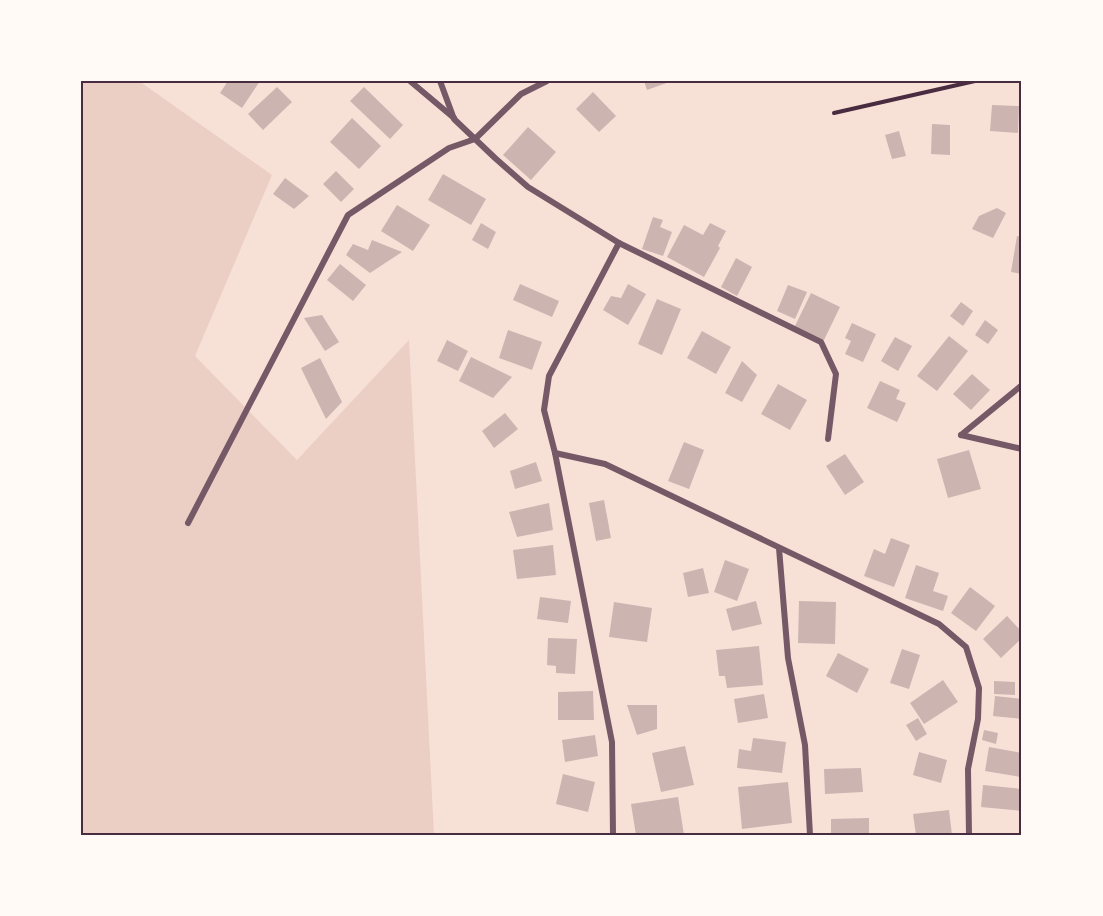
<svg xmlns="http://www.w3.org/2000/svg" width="1103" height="916" viewBox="0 0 1103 916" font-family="'Asap Condensed',sans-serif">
	<rect width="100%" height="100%" fill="#f7e1d7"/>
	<polygon fill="#ebcfc5" points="81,81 139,81 272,175 195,356 297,460 409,340 434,835 81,835"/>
	<g fill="#ccb4b1">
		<polygon points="228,81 260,81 242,108 220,93"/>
		<polygon points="644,81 672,81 647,90"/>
		<polygon points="277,87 292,102 263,130 248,114"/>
		<polygon points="364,87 403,125 390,139 350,101"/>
		<polygon points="593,92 616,116 599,132 576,109"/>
		<polygon points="992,105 1019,106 1018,133 990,131"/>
		<polygon points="352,118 381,146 359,169 330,142"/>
		<polygon points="932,124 950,125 950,155 931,154"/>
		<polygon points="528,127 556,152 531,180 503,155"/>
		<polygon points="899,131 906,156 892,159 885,135"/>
		<polygon points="336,171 354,189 341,202 323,184"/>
		<polygon points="443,174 486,199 471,225 428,200"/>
		<polygon points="285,178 309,196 294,209 273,194"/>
		<polygon points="397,205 430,225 413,251 381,231"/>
		<polygon points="997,208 1006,213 993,238 972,229 979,216"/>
		<polygon points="653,217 663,220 660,227 672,232 663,256 642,249"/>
		<polygon points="481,223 496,232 488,249 472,240"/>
		<polygon points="710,223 726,231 718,246 720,248 704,277 667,257 684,225 703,235"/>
		<polygon points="1017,236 1022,237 1022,274 1011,272"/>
		<polygon points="372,240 402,252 370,273 346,255 353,244 368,250"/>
		<polygon points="736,258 752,267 737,296 721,287"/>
		<polygon points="340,264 366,285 353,301 327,280"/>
		<polygon points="520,284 559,301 552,317 513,300"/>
		<polygon points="628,284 646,294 628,325 603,310 611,296 621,298"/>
		<polygon points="788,285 807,292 795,319 777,311"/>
		<polygon points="811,293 840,307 824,340 795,326"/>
		<polygon points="657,299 681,309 662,355 638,344"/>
		<polygon points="961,302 973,311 963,326 950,316"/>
		<polygon points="322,315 339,342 325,351 304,318"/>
		<polygon points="985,320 998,330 988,344 975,335"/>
		<polygon points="852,323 876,334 863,362 845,354 851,341 845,338"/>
		<polygon points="508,330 542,342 532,370 499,358"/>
		<polygon points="702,331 731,347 716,374 687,358"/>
		<polygon points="949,336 968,351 937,391 917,376"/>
		<polygon points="895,337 912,346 898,371 881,361"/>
		<polygon points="447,340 468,351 458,371 437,361"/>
		<polygon points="471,357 512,377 493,398 459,381"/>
		<polygon points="320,358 342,402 326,419 301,368"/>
		<polygon points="742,361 757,375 742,402 725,393"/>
		<polygon points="972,374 990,390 971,410 953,394"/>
		<polygon points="880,381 900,390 896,399 906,403 897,422 867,408"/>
		<polygon points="778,384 807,400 790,430 761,414"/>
		<polygon points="505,413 518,429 494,448 482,431"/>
		<polygon points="684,442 704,450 689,489 668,481"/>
		<polygon points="969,450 981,489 948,498 937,459"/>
		<polygon points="845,454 864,482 845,495 826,466"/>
		<polygon points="536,462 542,481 515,489 510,471"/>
		<polygon points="604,500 611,538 596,541 589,503"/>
		<polygon points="549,503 553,530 517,537 509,512"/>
		<polygon points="891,538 910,545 894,587 864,576 874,549 885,554"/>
		<polygon points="553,545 556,575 517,579 513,550"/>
		<polygon points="725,560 749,569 737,601 714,592"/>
		<polygon points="916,565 939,573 933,591 948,596 943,611 905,598"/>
		<polygon points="703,568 709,593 688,597 683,573"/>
		<polygon points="970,587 995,606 976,631 951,613"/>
		<polygon points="540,597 571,601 568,623 537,619"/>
		<polygon points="756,601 762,624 732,631 726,609"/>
		<polygon points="799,601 836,602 835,644 798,643"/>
		<polygon points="614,602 652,608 647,642 609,637"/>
		<polygon points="1007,616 1022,632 1022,638 1001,658 983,639"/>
		<polygon points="548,638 577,639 575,674 556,673 556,666 547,665"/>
		<polygon points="759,646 763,685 727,688 725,676 719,676 716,650"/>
		<polygon points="902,649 920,655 909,689 890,683"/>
		<polygon points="838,653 869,669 857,693 826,676"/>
		<polygon points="943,680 958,702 924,724 910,703"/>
		<polygon points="994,681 1015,682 1015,695 994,694"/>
		<polygon points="593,691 594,720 558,720 558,692"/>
		<polygon points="764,694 768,718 738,723 734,699"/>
		<polygon points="995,696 1022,699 1022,719 993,716"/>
		<polygon points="627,705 657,705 657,729 637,735"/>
		<polygon points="918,718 927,734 916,741 906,725"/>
		<polygon points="984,730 998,733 996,744 982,740"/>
		<polygon points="595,735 598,756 565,762 562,740"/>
		<polygon points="753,738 786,742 782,773 737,768 739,749 751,751"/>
		<polygon points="685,746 694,785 661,792 652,753"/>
		<polygon points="989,747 1022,753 1021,777 985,771"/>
		<polygon points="919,752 947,760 941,783 913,775"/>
		<polygon points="861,768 863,792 825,794 824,769"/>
		<polygon points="563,774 595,782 588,812 556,804"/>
		<polygon points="788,782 792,823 742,829 738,787"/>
		<polygon points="983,785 1022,789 1022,811 981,807"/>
		<polygon points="678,797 684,835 636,835 631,804"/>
		<polygon points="949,810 952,835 916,835 913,814"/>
		<polygon points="869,818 869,835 831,835 831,819"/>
	</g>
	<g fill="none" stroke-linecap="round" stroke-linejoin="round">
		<polyline stroke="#4a2c40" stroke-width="4" points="834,113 975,81"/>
		<g stroke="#755966" stroke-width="6">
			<polyline points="410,81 454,118"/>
			<polyline points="440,81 454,119 495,158 528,187 619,243 821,342 836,374 828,439"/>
			<polyline points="961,435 1022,385"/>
			<polyline points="961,435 1022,449"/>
			<polyline points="555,453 605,464 939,624 966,647 979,688 978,719 968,769 969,835"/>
			<polyline points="188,523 348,215 449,148 475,139 521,94 547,81"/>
			<polyline points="779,548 788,658 805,745 810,835"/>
			<polyline points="613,835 612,742 555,453 544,410 549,376 619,243"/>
		</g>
	</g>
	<rect width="1103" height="916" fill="none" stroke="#fffaf5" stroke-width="165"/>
	<rect x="82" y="82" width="938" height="752" fill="none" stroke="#4a2c40" stroke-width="2"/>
</svg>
